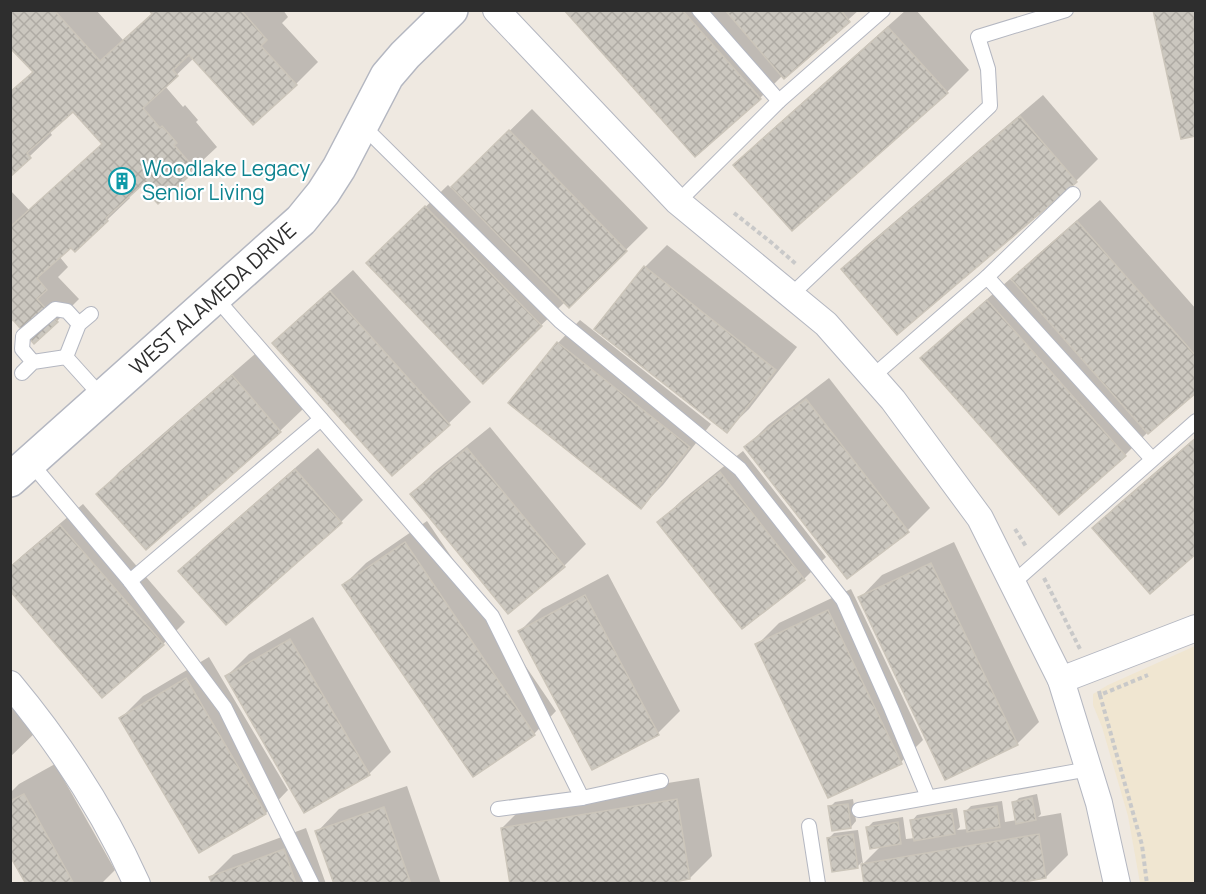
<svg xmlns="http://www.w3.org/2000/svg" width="1206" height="894" viewBox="0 0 1206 894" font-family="Manrope,sans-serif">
	<defs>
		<pattern id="building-cross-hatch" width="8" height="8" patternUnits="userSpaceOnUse" patternTransform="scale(1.5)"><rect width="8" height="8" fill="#cbc7bf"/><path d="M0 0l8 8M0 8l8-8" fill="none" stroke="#afaba4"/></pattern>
	</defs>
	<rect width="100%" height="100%" fill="#efe9e1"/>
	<polygon fill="#f0e6d1" points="1195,646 1195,883 1140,883 1128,816 1102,727 1093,705 1093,694 1108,685"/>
	<g fill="#0003">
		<polygon points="10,10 96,10 123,40 153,13 151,10 283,10 288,17 282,23 318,62 296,84 194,58 165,86 183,107 185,105 198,120 196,122 217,147 158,202 141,184 128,196 130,198 107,220 75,249 71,245 59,256 68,267 58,277 79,299 57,321 13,318 10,320 10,190 29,210 103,143 73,110 49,131 52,135 10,175 10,88 12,90 34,71"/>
		<polygon points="566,10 859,10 784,77 783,75 760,98"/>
		<polygon points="906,10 916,10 969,70 947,92 735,165 757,143"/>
		<polygon points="1043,95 1098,159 1076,181 843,269 865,247"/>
		<polygon points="532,109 648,228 569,306 565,302 484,381 368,263 448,185 451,188"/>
		<polygon points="1100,200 1196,309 1196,391 1147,433 1125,455 922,358 945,336 1010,279 1012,281 1035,257"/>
		<polygon points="667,245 797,347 749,409 726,431 645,267"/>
		<polygon points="353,270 471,402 448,424 274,343 296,321"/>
		<polygon points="580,320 711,424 663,485 641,507 510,403 558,343"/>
		<polygon points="255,354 303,409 280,431 146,548 98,494 120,471"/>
		<polygon points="829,378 930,508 908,530 847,577 746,447 768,425"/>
		<polygon points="490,427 586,544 564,566 412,494 434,472"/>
		<polygon points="1196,437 1196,552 1094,528 1116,506"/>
		<polygon points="318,448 363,500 341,522 226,623 180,572 202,549"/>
		<polygon points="743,451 826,557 804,579 743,627 659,522 682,500"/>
		<polygon points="83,504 185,622 163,644 10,567 23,555"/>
		<polygon points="427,521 556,711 534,734 473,775 344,585 366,563"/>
		<polygon points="954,542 1039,722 1017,744 860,598 882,575"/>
		<polygon points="608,574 680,711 658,733 520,631 542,609"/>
		<polygon points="851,589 923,740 901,762 757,645 779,623"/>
		<polygon points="313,617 391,752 369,774 227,676 249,654"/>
		<polygon points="209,657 288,790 266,813 200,851 121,718 143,696"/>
		<polygon points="10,705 36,732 10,757"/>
		<polygon points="55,764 115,870 101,884 28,884 10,853 10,793 19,784"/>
		<polygon points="699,778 712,856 690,878 502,828 524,806"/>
		<polygon points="407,786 441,884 336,884 317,832 339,809"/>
		<polygon points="1037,794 1041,814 1038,817 1061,813 1068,855 1046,877 865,884 862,862 858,866 828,839 834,833 858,830 863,864 882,845 868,827 873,822 903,817 906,839 915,838 912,821 917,815 957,808 960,827 957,830 968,829 965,812 971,806 1002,801 1005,822 1017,820 1014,803 1019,798"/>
		<polygon points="853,799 856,821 851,827 830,807 835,802"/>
		<polygon points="306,828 326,884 213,884 211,877 233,855"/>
	</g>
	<g fill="url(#building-cross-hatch)" stroke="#cbc5ba" stroke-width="1.5">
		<polygon points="10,10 54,10 100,61 152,14 149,10 241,10 267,40 261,46 297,85 253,125 189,55 173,70 178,76 143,108 160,128 162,126 177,143 174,145 196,170 158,204 141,186 106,218 108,221 75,252 71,248 37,278 47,290 37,299 58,322 34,344 13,320 10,322 10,227 102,144 73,112 27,153 31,158 10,177 10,92 33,72 10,48"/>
		<polygon points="564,10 682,10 761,99 695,157"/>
		<polygon points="725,10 841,10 850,22 784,79"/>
		<polygon points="1153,10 1196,10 1196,136 1181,139"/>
		<polygon points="888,27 948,93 792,231 733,165"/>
		<polygon points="1020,116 1077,182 897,335 841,269"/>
		<polygon points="509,130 627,251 569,308 451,187"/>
		<polygon points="425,206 542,326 483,384 366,263"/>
		<polygon points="1077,221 1196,356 1196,393 1148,434 1011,279"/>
		<polygon points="644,266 776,370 727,433 594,329"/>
		<polygon points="330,291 450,425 392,476 272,343"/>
		<polygon points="987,300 1126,456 1059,515 920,358"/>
		<polygon points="557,342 690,447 641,509 508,403"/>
		<polygon points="232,375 281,432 146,550 96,494"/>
		<polygon points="806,399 909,532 847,579 744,447"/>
		<polygon points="1196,438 1196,554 1150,594 1092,528"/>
		<polygon points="467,448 565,567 508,614 410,494"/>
		<polygon points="295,469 342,523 226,625 178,571"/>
		<polygon points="720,472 805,580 742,629 657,522"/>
		<polygon points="60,525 164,645 102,698 10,591 10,567"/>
		<polygon points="405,542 535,735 473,777 342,585"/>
		<polygon points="931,563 1018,745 945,780 858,597"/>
		<polygon points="585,595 659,735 592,770 518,631"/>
		<polygon points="828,610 902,764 828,798 755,644"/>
		<polygon points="290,639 370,775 304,813 225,676"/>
		<polygon points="186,678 266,814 199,853 119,718"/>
		<polygon points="24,794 74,884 26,884 10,856 10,801"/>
		<polygon points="1032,798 1036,820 1016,824 1012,802"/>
		<polygon points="677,799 690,879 664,884 510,884 501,828"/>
		<polygon points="848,804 851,828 832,831 828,806"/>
		<polygon points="997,806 1000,827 967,832 964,811"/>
		<polygon points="384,807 411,884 334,884 315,831"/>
		<polygon points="952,813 955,834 914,841 910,820"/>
		<polygon points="898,822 901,844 870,849 866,827"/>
		<polygon points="853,834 858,868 832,872 827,838"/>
		<polygon points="1039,834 1046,878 1013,884 864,884 861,864"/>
		<polygon points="284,849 296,884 212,884 209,877"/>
	</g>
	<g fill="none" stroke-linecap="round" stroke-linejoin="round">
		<defs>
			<g id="lane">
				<polyline points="699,10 779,101"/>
				<polyline points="361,124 560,321 740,469 843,600 891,708 928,797"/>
				<polyline points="678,202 779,101 883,10"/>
				<polyline points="987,277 1073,194"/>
				<polyline points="791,295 990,106 988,69 978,37 1066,10"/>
				<polyline points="216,298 492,616 582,798"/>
				<polyline points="66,357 79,324 91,314"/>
				<polyline points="33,362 22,349 23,336 55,309 67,311 79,324"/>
				<polyline points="22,373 33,362 66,357 103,398"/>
				<polyline points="872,377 987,277 1152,459"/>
				<polyline points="30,462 130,581 225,708 312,884"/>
				<polyline points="130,581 321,419"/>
				<polyline points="1013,583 1196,421"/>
				<polyline points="498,809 582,798 661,781"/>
				<polyline points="859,810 1089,769"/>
				<polyline points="809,826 818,884"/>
			</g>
			<g id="street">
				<polyline points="496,10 678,202 826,324 893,400 980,518 1061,680 1099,803 1117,884"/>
				<polyline points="1061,680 1196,628"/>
				<path d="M10,684C60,744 105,813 137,884"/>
			</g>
			<polyline id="secondary" points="10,480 301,220 323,193 339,168 387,76 405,55 451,10"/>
		</defs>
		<use href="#lane" stroke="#b4b7c1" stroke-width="16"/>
		<use href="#street" stroke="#b4b7c1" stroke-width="28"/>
		<use href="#secondary" stroke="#b4b7c1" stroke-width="36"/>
		<g stroke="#c9c9c9" stroke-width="4" stroke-dasharray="4.5 3" stroke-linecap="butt">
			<polyline points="734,213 772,243 797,265"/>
			<polyline points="1015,529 1027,548"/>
			<polyline points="1044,578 1080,649"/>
			<polyline points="1099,691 1100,695 1148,675"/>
			<polyline points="1100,695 1142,845 1147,884"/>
		</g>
		<use href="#lane" stroke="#fff" stroke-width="14"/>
		<use href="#street" stroke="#fff" stroke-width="26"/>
		<use href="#secondary" stroke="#fff" stroke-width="33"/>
	</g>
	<defs>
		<symbol id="building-ring" viewBox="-11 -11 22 22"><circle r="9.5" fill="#fff" stroke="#0f9aa8" stroke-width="1.5"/><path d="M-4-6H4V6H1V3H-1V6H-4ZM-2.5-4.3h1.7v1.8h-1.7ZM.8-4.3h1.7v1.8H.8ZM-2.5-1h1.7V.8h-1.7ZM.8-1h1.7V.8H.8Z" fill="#0f9aa8"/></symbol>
	</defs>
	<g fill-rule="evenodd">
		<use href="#building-ring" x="107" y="166" width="30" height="30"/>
	</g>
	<g text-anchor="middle" stroke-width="4.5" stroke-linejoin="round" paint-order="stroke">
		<g font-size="21" fill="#0d838f" stroke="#fff" text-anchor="start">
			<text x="142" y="176">Woodlake Legacy<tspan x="142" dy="24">Senior Living</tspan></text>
		</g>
		<g font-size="21" fill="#2e2e2e" stroke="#fff">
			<text transform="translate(213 299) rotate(-42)" y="7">WEST ALAMEDA DRIVE</text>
		</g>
	</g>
	<rect width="1206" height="894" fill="none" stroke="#2e2e2e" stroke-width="24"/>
</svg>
